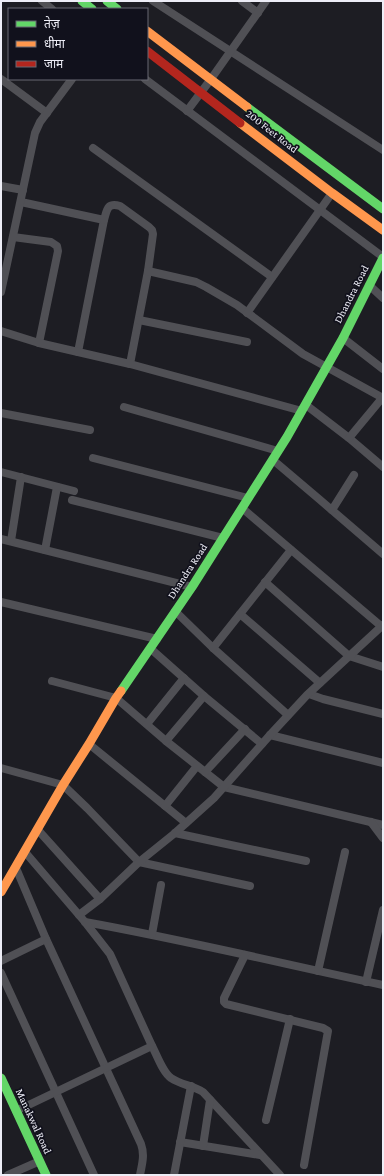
<svg xmlns="http://www.w3.org/2000/svg" width="384" height="1176" viewBox="0 0 384 1176" font-family="'Crimson Pro','Noto Sans Devanagari',serif">
	<rect width="100%" height="100%" fill="#1d1d23"/>
	<g fill="none" stroke-linecap="round" stroke-linejoin="round">
		<g stroke="#505055" stroke-width="8">
			<polyline points="42,1 52,9"/>
			<polyline points="153,1 383,150"/>
			<polyline points="242,1 258,13"/>
			<polyline points="1,79 47,113"/>
			<polyline points="145,79 383,257"/>
			<polyline points="187,111 211,79 266,1"/>
			<polyline points="93,148 272,277"/>
			<polyline points="1,186 23,190"/>
			<polyline points="21,202 104,220 78,352"/>
			<path d="M104,220C107,210 107,202 120,206L149,227L152,230L153,234L148,271L130,364"/>
			<polyline points="13,237 51,242 57,246 58,251 39,343"/>
			<polyline points="148,271 196,282 206,287 237,305 303,354 383,398"/>
			<polyline points="369,285 383,298"/>
			<polyline points="1,292 35,133 40,122 72,79"/>
			<polyline points="247,313 332,193"/>
			<polyline points="139,320 247,342"/>
			<polyline points="1,331 39,343 130,364 302,411"/>
			<polyline points="343,338 383,369"/>
			<polyline points="306,405 349,438 383,467"/>
			<polyline points="124,407 278,451"/>
			<polyline points="1,413 90,430"/>
			<polyline points="349,438 383,397"/>
			<polyline points="93,458 248,498"/>
			<polyline points="273,460 319,499 383,554"/>
			<polyline points="1,472 74,491"/>
			<polyline points="72,500 223,538"/>
			<polyline points="242,508 381,626"/>
			<polyline points="332,510 354,475"/>
			<polyline points="1,539 192,587"/>
			<polyline points="11,541 21,477"/>
			<polyline points="45,550 57,487"/>
			<polyline points="291,550 240,614 320,683"/>
			<polyline points="265,582 349,656 383,667"/>
			<polyline points="1,602 157,639"/>
			<polyline points="175,611 213,648 288,715"/>
			<polyline points="213,648 240,614"/>
			<polyline points="151,649 204,696 262,744"/>
			<polyline points="52,681 116,698 166,741 224,787 383,825"/>
			<polyline points="309,694 323,699 383,714"/>
			<polyline points="147,724 184,678"/>
			<polyline points="270,735 383,763"/>
			<polyline points="166,741 204,696"/>
			<polyline points="89,744 186,823"/>
			<polyline points="1,768 63,785 87,808 139,862 250,886"/>
			<polyline points="205,772 245,729"/>
			<polyline points="165,806 197,766"/>
			<polyline points="371,822 383,838"/>
			<polyline points="38,830 100,899"/>
			<polyline points="175,833 306,861"/>
			<polyline points="16,868 46,939"/>
			<polyline points="79,915 100,899 139,862 175,833 214,798 270,735 307,695 383,625"/>
			<path d="M85,922C185,940 284,964 383,985"/>
			<polyline points="152,934 161,885"/>
			<polyline points="245,955 224,998 224,1002 226,1004 323,1028 328,1031 304,1165"/>
			<path d="M1,961L46,939L141,1144C145,1155 142,1164 140,1175"/>
			<polyline points="318,971 345,852"/>
			<polyline points="1,973 94,1175"/>
			<polyline points="366,982 383,910"/>
			<path d="M152,1046C157,1055 163,1073 171,1078C181,1085 192,1085 203,1092L280,1175"/>
			<polyline points="16,1111 152,1046 110,954 85,922 25,852"/>
			<polyline points="266,1120 290,1019"/>
			<polyline points="180,1142 260,1155"/>
			<polyline points="203,1146 210,1100"/>
			<polyline points="8,1175 40,1161"/>
			<polyline points="174,1175 191,1086"/>
		</g>
		<g stroke="#63d668" stroke-width="9">
			<polyline points="82,1 92,9"/>
			<polyline points="107,1 117,9"/>
			<polyline points="247,107 383,209"/>
			<polyline points="121,691 192,587 287,437 343,338 383,258"/>
			<polyline points="1,1078 46,1175"/>
		</g>
		<g stroke="#ff974d" stroke-width="9">
			<polyline points="147,31 247,107"/>
			<polyline points="240,123 332,193 383,230"/>
			<polyline points="1,892 63,785 89,744 116,698 121,691"/>
		</g>
		<polyline stroke="#b3261e" stroke-width="9" points="147,51 240,123"/>
	</g>
	<g text-anchor="middle" stroke-width="3.5" stroke-linejoin="round" paint-order="stroke">
		<g font-size="11" fill="#ededf6" stroke="#11111c">
			<text transform="translate(272 131) rotate(38)" y="4">200 Feet Road</text>
			<text transform="translate(351 294) rotate(-63)" y="4">Dhandra Road</text>
			<text transform="translate(187 571) rotate(-57)" y="4">Dhandra Road</text>
			<text transform="translate(34 1121) rotate(65)" y="4">Manakwal Road</text>
		</g>
	</g>
	<rect width="384" height="1176" fill="none" stroke="#ededf6" stroke-width="4"/>
	<rect x="8" y="8" width="140" height="72" fill="#11111c" stroke="#696973"/>
	<rect x="16" y="21" width="20" height="6" fill="#63d668" stroke="#696973"/>
	<text x="44" y="28" font-size="12" fill="#ededf6">तेज़</text>
	<rect x="16" y="41" width="20" height="6" fill="#ff974d" stroke="#696973"/>
	<text x="44" y="48" font-size="12" fill="#ededf6">धीमा</text>
	<rect x="16" y="61" width="20" height="6" fill="#b3261e" stroke="#696973"/>
	<text x="44" y="68" font-size="12" fill="#ededf6">जाम</text>
</svg>
